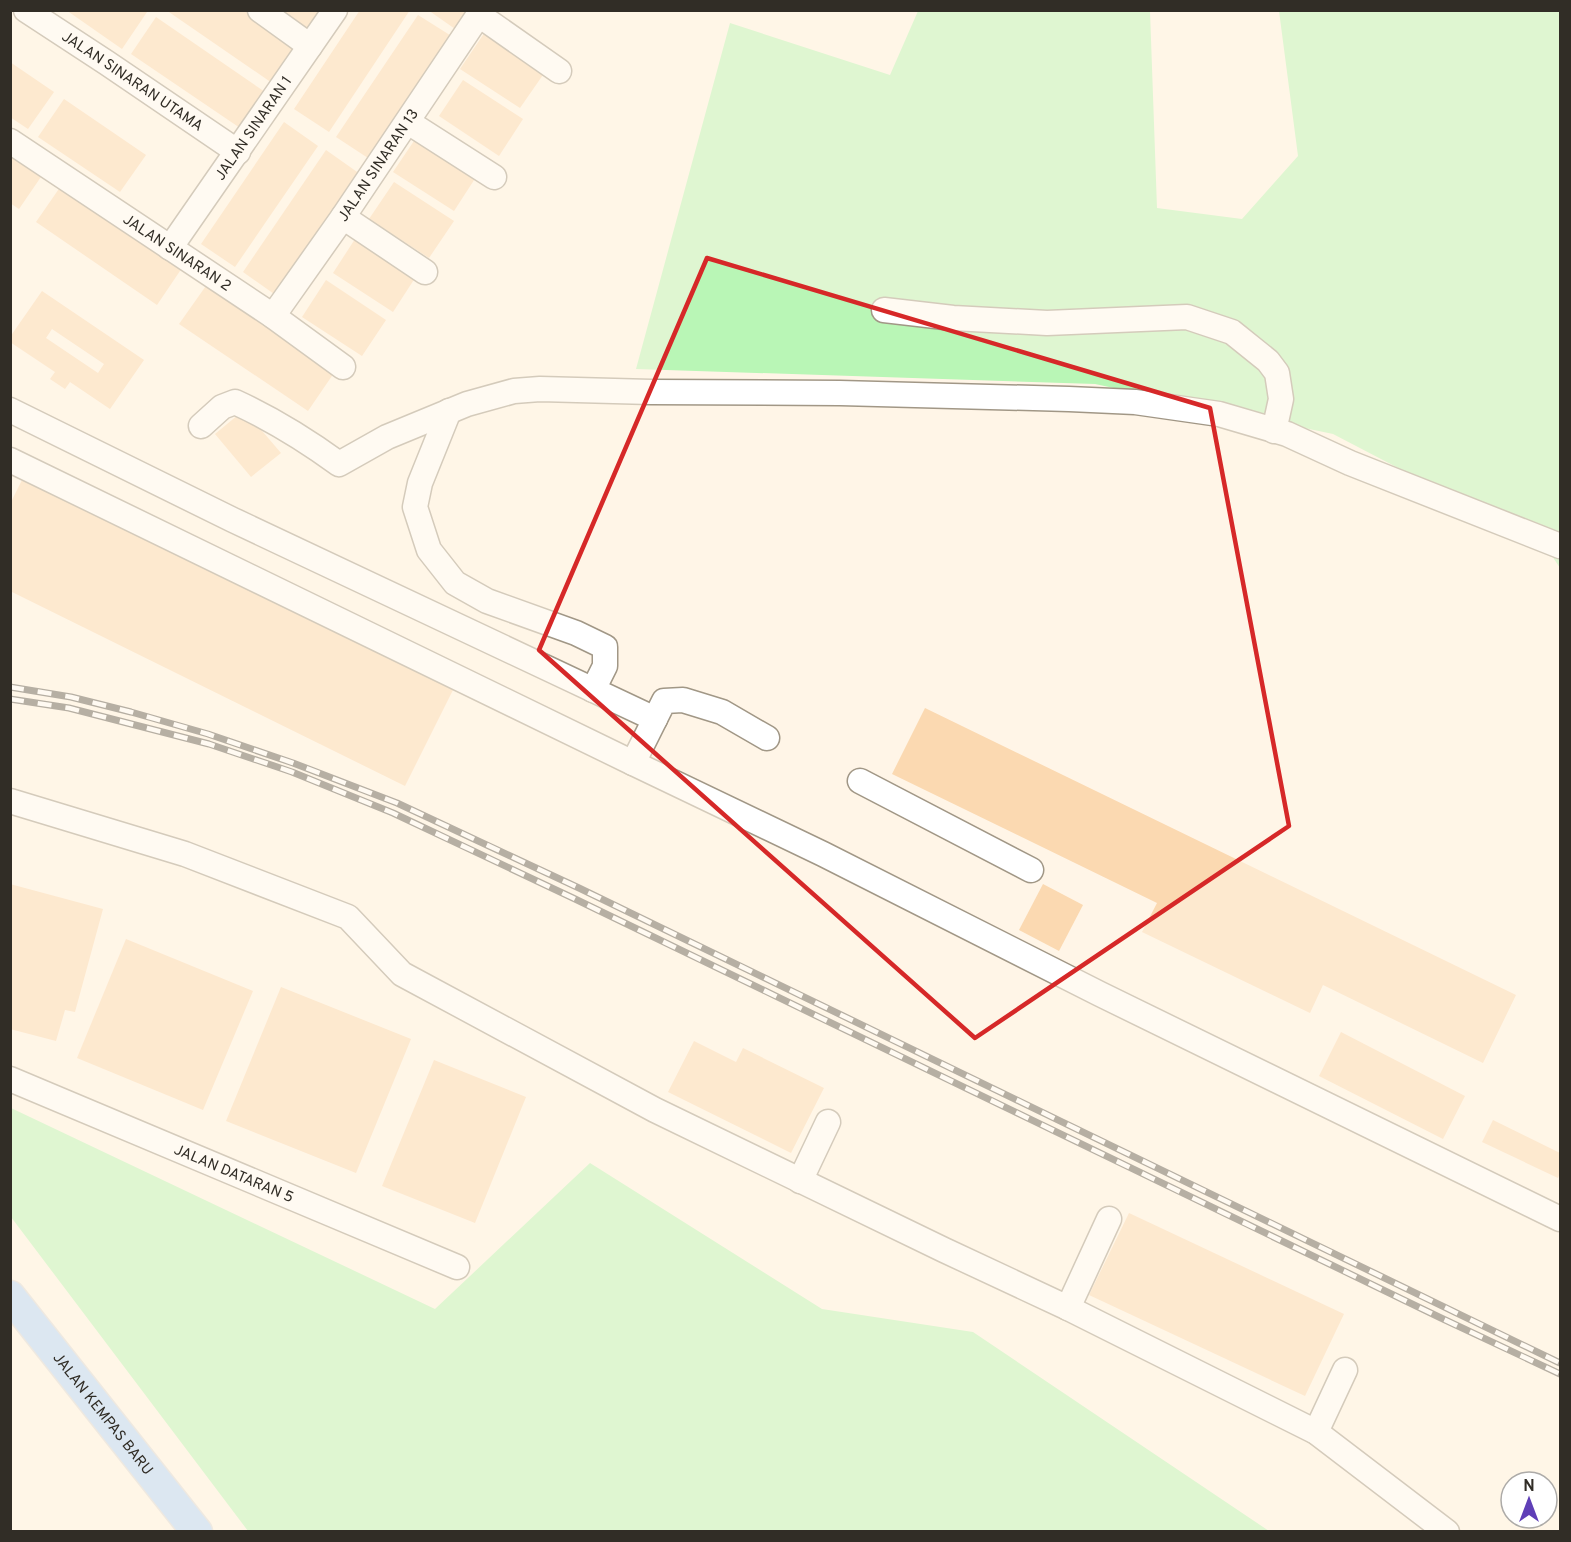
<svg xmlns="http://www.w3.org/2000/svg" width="1571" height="1542" viewBox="0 0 1571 1542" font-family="Overpass,sans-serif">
	<rect width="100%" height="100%" fill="#fff5e7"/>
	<g fill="#b9f6b6">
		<polygon points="918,11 1150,11 1157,208 1242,219 1298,156 1279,11 1560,11 1560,568 1544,544 1333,434 1095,384 636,369 730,23 890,75"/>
		<polygon points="11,1108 435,1309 590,1163 822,1309 973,1332 1269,1531 248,1531 11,1217"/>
	</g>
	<g fill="#fbd9b1" fill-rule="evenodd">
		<polygon points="66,10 145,10 147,12 122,49"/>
		<polygon points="166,10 244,10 297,46 272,83"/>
		<polygon points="281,10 323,10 309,30"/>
		<polygon points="360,10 410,10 329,132 294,109"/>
		<polygon points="428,10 471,10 458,31"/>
		<polygon points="418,15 453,37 371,160 336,137"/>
		<polygon points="156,17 268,94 243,130 131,54"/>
		<polygon points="485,32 545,72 520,108 460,69"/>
		<polygon points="10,62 54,92 28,129 10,117"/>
		<polygon points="463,80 523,119 499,156 439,116"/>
		<polygon points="64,99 146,155 120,192 38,137"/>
		<polygon points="284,122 318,146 235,267 201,244"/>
		<polygon points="418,135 478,174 454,211 393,172"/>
		<polygon points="10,148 45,171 19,209 10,203"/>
		<polygon points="326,150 360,174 277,296 243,272"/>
		<polygon points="394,182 454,221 429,258 369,219"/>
		<polygon points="63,183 184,265 157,305 36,222"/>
		<polygon points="357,236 417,275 393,312 333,273"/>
		<polygon points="326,280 386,320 362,356 302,317"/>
		<polygon points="208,283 336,370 308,411 179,324"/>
		<path d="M42,291L144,360L110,409L70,382L65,389L50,379L55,372L10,342V337ZM52,329L104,364L98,373L46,338Z"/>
		<polygon points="244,410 281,453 251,477 215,434"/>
		<polygon points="23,478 453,690 405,786 10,591 10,504"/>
		<polygon points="925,708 1516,995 1483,1063 1323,985 1310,1013 1142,932 1157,903 892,774"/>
		<polygon points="10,884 103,909 75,1012 65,1010 56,1041 10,1029"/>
		<polygon points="1043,884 1083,905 1059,951 1019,930"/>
		<polygon points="126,939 253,991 203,1110 77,1058"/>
		<polygon points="281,987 411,1039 356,1173 226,1121"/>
		<polygon points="1341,1032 1465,1096 1443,1139 1319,1076"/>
		<polygon points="694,1041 736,1062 743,1048 824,1088 791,1153 668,1092"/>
		<polygon points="434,1060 526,1097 475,1223 382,1186"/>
		<polygon points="1493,1120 1560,1153 1560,1173 1558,1178 1482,1142"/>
		<polygon points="1129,1213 1344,1314 1305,1396 1089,1295"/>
	</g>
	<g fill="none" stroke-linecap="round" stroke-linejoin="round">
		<defs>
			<g id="minor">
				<path id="s1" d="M26,10L107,63L238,152"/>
				<polyline points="260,10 310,46"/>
				<polyline points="479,15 559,71"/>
				<polyline points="408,122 494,177"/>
				<path id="s2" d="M10,141L273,316L343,367"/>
				<polyline points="343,217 425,272"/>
				<path id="s3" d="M170,248L335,10"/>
				<polyline points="884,310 953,318 1047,323 1187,317 1232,332 1268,361 1277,373 1281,399 1274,431"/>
				<path id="s4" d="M273,316L343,217L482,10"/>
				<polyline points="10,410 233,520 655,719"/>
				<polyline points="449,411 420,483 415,507 429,550 455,583 487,601 576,633 605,647 605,666 593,690"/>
				<path d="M201,426L222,407L235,402C272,419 306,440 339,464L387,437L467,404L514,391L540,389L651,392L840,393L1069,399L1135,402L1219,414L1287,434L1350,463L1560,546"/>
				<polyline points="10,460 633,763"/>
				<polyline points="767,738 722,712 683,700 664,701 633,763 823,854 1100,994 1560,1219"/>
				<polyline points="860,781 1031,870"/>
				<polyline points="10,801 185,854 348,917 402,974 655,1110 944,1250 1068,1308 1316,1432 1447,1532"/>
				<path id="s5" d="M10,1079L457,1267"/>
				<polyline points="800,1181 828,1122"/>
				<polyline points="1068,1308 1109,1219"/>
				<polyline points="1316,1432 1345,1370"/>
			</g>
			<g id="major">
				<path id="s6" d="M10,1296L197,1532"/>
			</g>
		</defs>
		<use href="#minor" stroke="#a19786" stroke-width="27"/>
		<use href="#major" stroke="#dad9d8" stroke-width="33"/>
		<use href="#minor" stroke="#fff" stroke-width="24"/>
		<use href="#major" stroke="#b1d4fd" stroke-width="30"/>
		<defs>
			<g id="rail">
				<polyline points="10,687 71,697 131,712 208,734 293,763 397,803 579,888 1560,1363"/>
				<polyline points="10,699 69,708 209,744 292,772 393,813 573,898 1441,1318 1560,1374"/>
			</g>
		</defs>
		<use href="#rail" stroke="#5e5950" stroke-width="7"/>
		<use href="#rail" stroke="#fff" stroke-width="4.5" stroke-dasharray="14" stroke-linecap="butt"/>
	</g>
	<path d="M0 0H1571V1542H0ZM707,258L1210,408L1289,826L975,1038L539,650Z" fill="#fff5e7" fill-opacity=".55" fill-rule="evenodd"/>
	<path fill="none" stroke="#d62828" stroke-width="4.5" stroke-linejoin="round" d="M707,258L1210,408L1289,826L975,1038L539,650Z"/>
	<g text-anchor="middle" stroke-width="4.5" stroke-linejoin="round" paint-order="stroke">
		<g font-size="15" fill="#312d26" stroke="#fff">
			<text dy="5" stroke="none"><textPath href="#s1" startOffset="128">JALAN SINARAN UTAMA</textPath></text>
			<text dy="5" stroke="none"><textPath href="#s3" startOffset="146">JALAN SINARAN 1</textPath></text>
			<text dy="5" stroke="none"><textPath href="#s4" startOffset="184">JALAN SINARAN 13</textPath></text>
			<text dy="5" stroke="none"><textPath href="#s2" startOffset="201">JALAN SINARAN 2</textPath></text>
			<text dy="5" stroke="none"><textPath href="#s5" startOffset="243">JALAN DATARAN 5</textPath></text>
			<text dy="5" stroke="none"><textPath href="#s6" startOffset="150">JALAN KEMPAS BARU</textPath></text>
		</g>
	</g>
	<rect width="1571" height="1542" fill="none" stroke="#312d26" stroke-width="24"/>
	<g transform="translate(1529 1500)"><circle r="28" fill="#ffffff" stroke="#adaba8" stroke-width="1.5"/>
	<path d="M0-4.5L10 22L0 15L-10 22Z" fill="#5f3fb7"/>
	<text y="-9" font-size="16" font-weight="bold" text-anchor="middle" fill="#312d26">N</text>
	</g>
</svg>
